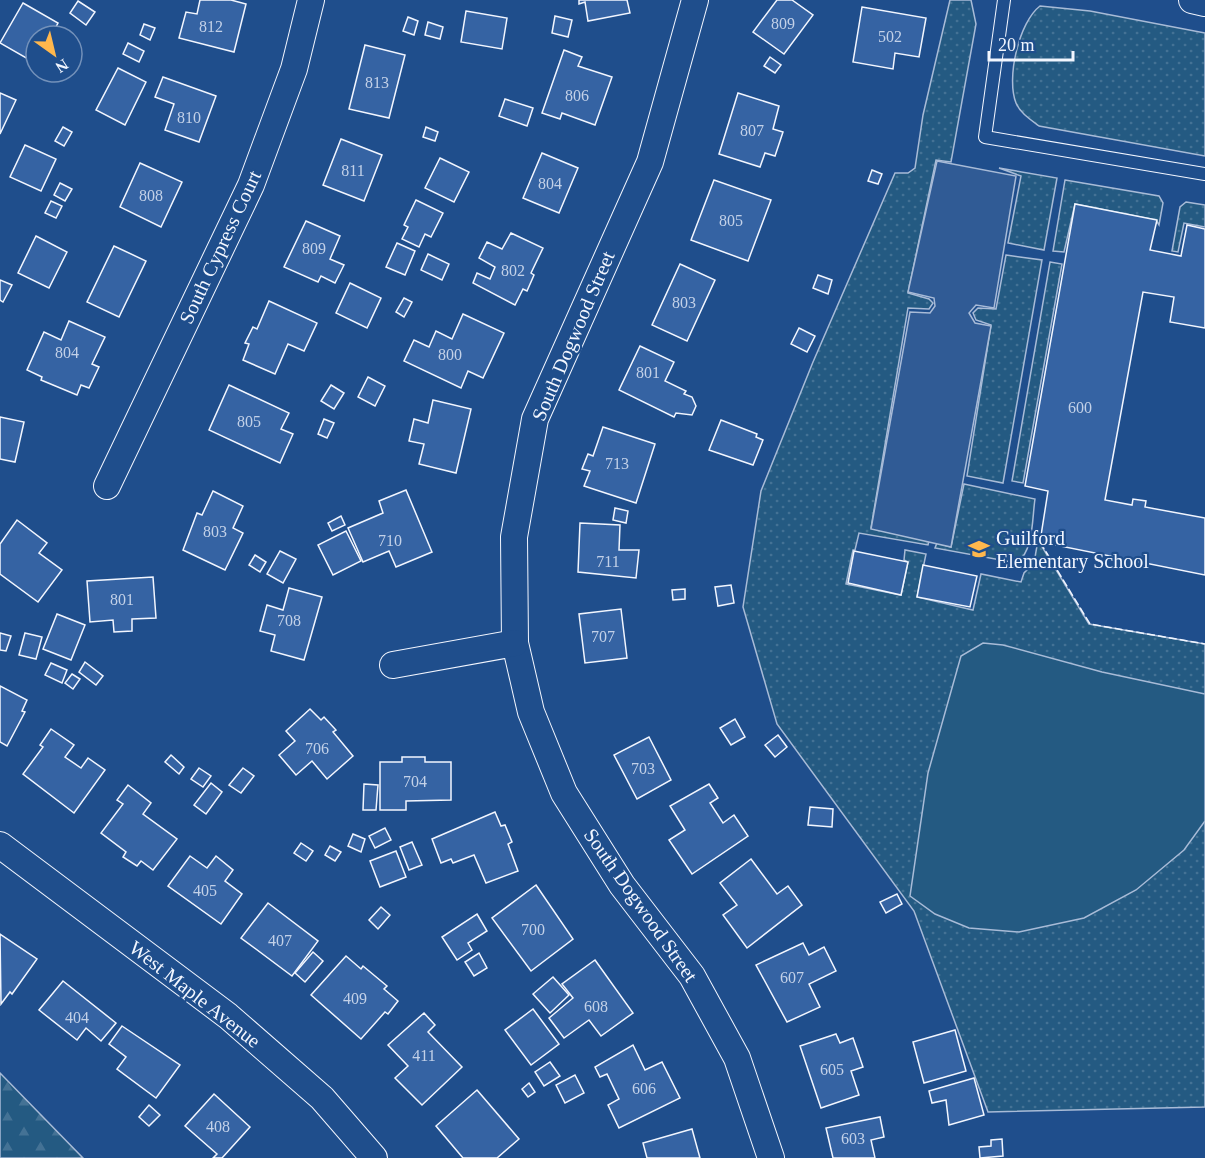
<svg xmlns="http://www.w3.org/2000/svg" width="1205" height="1158" viewBox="0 0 1205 1158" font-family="'Times New Roman',serif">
	<defs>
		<pattern id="grass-dots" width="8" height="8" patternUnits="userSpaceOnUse" patternTransform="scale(1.5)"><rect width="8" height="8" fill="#245a82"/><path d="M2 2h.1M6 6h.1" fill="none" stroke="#447295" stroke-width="1.8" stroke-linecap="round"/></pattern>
		<pattern id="forest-firs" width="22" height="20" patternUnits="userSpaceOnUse" patternTransform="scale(1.5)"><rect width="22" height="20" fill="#245a82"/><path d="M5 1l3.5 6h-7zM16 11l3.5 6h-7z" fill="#447295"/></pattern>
	</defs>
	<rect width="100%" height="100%" fill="#1f4e8c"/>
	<g fill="url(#grass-dots)" stroke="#a8bbd7" stroke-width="1.5">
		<polygon points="950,0 971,0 976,24 951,162 936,160 908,293 929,299 933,303 929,309 908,308 871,528 929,541 928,545 859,533 855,550 853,550 846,584 901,595 908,562 904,560 905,550 926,554 917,597 973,610 981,574 1021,582 1024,573 1034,563 1038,540 1089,624 1205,644 1205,1107 988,1112 914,911 777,724 743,607 761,491 813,362 895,173 908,173 915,168 923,115"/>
		<path d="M1040,6L1090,11L1205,33V156L1039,126C1031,120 1020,113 1016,103C1006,78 1019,22 1040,6Z"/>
		<polygon points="999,168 1057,178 1044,250 1008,243 1021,176"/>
		<polygon points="1065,180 1159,196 1163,203 1159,225 1156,220 1075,204 1064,252 1053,251"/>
		<polygon points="1186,202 1205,205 1205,227 1184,223 1178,252 1172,251 1180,207"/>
		<polygon points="1006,255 1042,260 1003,483 967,476 991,325 976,320 973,313 978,308 996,309"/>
		<polygon points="1050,262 1062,264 1023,483 1012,481"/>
		<path d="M964,484L1035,499C1032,518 1034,550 1017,563L935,548L937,543L951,547Z"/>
	</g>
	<polygon fill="url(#forest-firs)" stroke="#a8bbd7" stroke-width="1.5" points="0,1073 83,1158 0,1158"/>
	<polygon fill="#245a82" stroke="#a8bbd7" stroke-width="1.5" points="983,643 1003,645 1102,672 1205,694 1205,821 1184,850 1136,890 1084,918 1019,932 969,928 935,914 910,896 928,773 961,656"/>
	<polygon fill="#305b95" stroke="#a8bbd7" stroke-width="1.5" points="937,161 1016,176 994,308 976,305 969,313 975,323 991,326 951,547 871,529 910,312 930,313 935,306 934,298 908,292"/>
	<g fill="#3563a3" stroke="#f2f6ff" stroke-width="1.5">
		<polygon points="200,0 231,0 246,4 234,52 179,38 186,12 197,14"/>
		<polygon points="579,0 627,0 630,13 588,21 585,2 579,4"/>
		<polygon points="777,0 792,0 813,15 784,54 753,32"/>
		<polygon points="78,1 95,12 86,25 70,13"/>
		<polygon points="23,3 58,23 51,36 36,36 35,63 0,43"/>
		<polygon points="862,7 926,18 919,57 895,53 893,69 853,62"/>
		<polygon points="466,11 507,18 502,49 461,42"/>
		<polygon points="555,16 572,20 568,37 552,33"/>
		<polygon points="408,17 418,21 414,35 403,31"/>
		<polygon points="428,22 443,27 440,39 425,35"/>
		<polygon points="144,24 155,28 150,40 140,35"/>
		<polygon points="128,43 144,51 139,62 123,54"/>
		<polygon points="365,45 405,55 389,118 349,109"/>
		<polygon points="564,50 582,57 578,66 612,77 595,125 562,113 560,119 542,113"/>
		<polygon points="770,57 781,65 775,73 764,66"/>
		<polygon points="118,68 146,82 125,125 96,110"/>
		<polygon points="163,77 216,96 199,142 165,130 174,104 155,97"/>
		<polygon points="0,93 16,100 0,134"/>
		<polygon points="738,93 779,106 773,129 783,132 775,156 765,153 760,167 719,154"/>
		<polygon points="505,99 533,108 527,126 499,116"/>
		<polygon points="63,127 72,132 64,146 55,141"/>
		<polygon points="426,127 438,132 435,141 423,137"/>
		<polygon points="341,139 382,155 364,201 323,185"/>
		<polygon points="25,145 56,159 41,191 10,177"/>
		<polygon points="542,153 578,168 559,213 523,198"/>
		<polygon points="440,158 469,172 454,202 425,188"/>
		<polygon points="140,163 182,182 161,227 120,207"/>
		<polygon points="872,170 882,174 878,184 868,181"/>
		<polygon points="714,180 771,200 748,261 691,240"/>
		<polygon points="60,183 72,189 65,201 54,195"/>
		<polygon points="416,200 443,213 431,237 425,234 419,247 402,239 408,227 404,225"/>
		<polygon points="51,201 62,206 56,218 45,213"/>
		<polygon points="1075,204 1157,220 1150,250 1181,256 1187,225 1205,229 1205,328 1170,322 1174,297 1143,292 1105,500 1132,505 1133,499 1146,501 1145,507 1205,518 1205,575 1040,542 1048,491 1025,486"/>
		<polygon points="306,221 340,236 330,259 344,265 335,283 321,276 318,282 284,267"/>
		<polygon points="511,233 543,248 531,273 534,275 527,291 523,289 515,305 473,283 477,273 490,279 495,267 479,258 487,242 502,249"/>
		<polygon points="36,236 67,252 49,288 18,273"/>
		<polygon points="397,243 415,251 405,275 386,267"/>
		<polygon points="114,246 146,261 119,317 87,302"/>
		<polygon points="428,254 449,264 442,280 421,270"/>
		<polygon points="680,264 715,280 687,341 652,325"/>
		<polygon points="818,275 832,280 828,294 813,288"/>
		<polygon points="0,280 12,285 3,302 0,300"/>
		<polygon points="350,283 381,298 367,328 336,313"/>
		<polygon points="404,298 412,302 404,317 396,312"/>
		<polygon points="269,301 317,323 304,351 288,344 275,374 243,360 249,344 245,343 253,327 257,329"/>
		<polygon points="463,314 504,333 483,378 468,371 461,388 404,361 414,340 429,347 436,331 452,339"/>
		<polygon points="69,321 105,337 92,364 99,367 89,388 81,385 77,395 41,380 42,377 27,370 44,332 61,340"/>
		<polygon points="799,328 815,336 807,352 791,344"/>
		<polygon points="640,346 674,362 665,381 686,391 684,394 692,397 696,406 692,415 676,413 674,417 619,390"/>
		<polygon points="368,377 385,386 375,406 358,397"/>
		<polygon points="229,385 289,413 281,429 293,434 280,463 209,430"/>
		<polygon points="331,385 344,393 334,409 321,401"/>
		<polygon points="433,400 471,409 456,473 419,464 424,444 409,441 414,419 428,423"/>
		<polygon points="0,417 24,422 15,462 0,459"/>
		<polygon points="324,419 334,423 327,438 318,434"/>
		<polygon points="721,420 757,434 756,437 763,440 753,465 709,450"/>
		<polygon points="603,427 655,444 636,503 584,486 590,471 582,469 588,454 593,456"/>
		<polygon points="406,490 432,552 396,567 389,551 363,562 348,528 383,513 379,501"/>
		<polygon points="213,491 243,506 233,528 243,533 225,570 183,550 197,513 202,515"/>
		<polygon points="615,508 628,511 626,523 613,520"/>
		<polygon points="341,516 345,525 332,531 328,523"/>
		<polygon points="17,520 47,543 39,553 62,570 38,602 0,574 0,544"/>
		<polygon points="580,523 620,525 619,550 639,550 636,578 578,572"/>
		<polygon points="346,531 361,561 333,575 318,545"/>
		<polygon points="280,551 296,559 283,583 267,574"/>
		<polygon points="854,551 908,562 901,595 848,583"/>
		<polygon points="255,555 266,562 260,572 249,565"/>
		<polygon points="923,565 977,576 970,607 917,597"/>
		<polygon points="153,577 156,618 132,619 132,631 114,632 113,620 90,622 87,581"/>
		<polygon points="731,585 734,603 718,606 715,587"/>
		<polygon points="289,588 322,597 304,660 271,651 275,635 260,631 267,605 283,610"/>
		<polygon points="685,589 685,599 673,600 672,590"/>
		<polygon points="621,609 627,658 585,663 579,614"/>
		<polygon points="57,614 85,625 71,660 43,649"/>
		<polygon points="0,633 11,636 6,651 0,650"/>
		<polygon points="25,633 42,637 36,659 19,655"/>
		<polygon points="85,662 103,676 96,685 79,672"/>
		<polygon points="51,663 67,670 62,683 45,675"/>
		<polygon points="72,674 80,679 73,689 65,683"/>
		<polygon points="0,686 27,700 22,711 25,712 7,746 0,742"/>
		<polygon points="310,709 321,720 324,717 336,730 333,732 353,756 327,779 312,761 296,775 279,755 295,741 286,731"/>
		<polygon points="735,719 745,737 731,745 720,728"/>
		<polygon points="51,729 74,745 65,757 81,768 88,758 105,770 74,813 23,774 43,747 40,745"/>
		<polygon points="778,735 787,747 775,757 765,745"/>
		<polygon points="649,737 671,780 637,799 614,755"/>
		<polygon points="171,755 184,767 179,774 165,762"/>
		<polygon points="402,757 425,757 425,762 451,762 451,800 406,801 406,810 380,810 380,762 402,762"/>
		<polygon points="199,768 211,776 203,787 191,779"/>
		<polygon points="243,768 254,776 241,793 229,785"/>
		<polygon points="211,783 222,792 206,814 194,805"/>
		<polygon points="364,784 378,785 376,810 363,810"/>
		<polygon points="709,784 718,798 710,803 723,823 734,815 748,836 692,874 669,840 685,830 670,806"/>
		<polygon points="128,785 151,803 143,814 177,839 153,870 141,861 137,866 123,857 126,852 101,833 123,804 117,800"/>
		<polygon points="810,807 833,809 832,827 808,825"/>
		<polygon points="495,812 501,826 505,825 512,842 508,844 518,871 486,883 474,855 453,863 451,859 441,863 432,839"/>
		<polygon points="385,828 391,840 375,848 369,836"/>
		<polygon points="353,834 365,839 361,852 348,846"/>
		<polygon points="412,842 422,865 409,870 400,847"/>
		<polygon points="301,843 313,851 306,861 294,853"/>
		<polygon points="330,846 341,852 335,861 325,855"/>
		<polygon points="396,851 406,877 380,887 370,861"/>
		<polygon points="190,856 207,868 216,856 233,870 225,881 242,894 221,924 168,886"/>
		<polygon points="751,859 777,894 788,886 802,905 747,948 723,915 737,905 720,883"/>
		<polygon points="536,885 573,939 531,971 492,918"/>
		<polygon points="897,894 902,904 886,913 880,902"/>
		<polygon points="268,903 318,941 292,976 241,938"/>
		<polygon points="381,907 390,915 378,929 369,920"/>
		<polygon points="477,914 487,931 468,943 472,950 457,960 442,937"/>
		<polygon points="0,934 37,959 12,994 10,992 1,1004"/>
		<polygon points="803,943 809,955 824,947 836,971 809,984 820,1007 787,1022 756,965"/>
		<polygon points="313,952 323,961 305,982 295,973"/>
		<polygon points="479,953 487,968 474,976 465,962"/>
		<polygon points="346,956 361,969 363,966 387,986 384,989 398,1001 388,1014 385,1012 361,1039 311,995"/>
		<polygon points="595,960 633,1013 601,1036 589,1020 564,1038 549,1018 573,998 562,984"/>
		<polygon points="553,977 569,995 550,1013 533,994"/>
		<polygon points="63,981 116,1023 101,1041 86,1028 77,1040 39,1010"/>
		<polygon points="533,1009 559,1044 531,1065 505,1030"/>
		<polygon points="424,1013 435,1025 428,1032 462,1067 422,1105 395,1078 408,1066 388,1045"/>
		<polygon points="122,1026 180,1065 156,1098 117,1069 126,1057 109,1044"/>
		<polygon points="955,1030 966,1071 924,1083 913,1042"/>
		<polygon points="836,1034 840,1043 853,1038 863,1067 851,1071 859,1095 821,1108 800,1046"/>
		<polygon points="633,1045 645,1070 662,1062 680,1098 619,1128 608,1105 619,1099 607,1074 600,1077 595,1067"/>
		<polygon points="550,1062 560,1076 544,1086 535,1072"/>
		<polygon points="575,1075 584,1093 565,1103 556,1085"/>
		<polygon points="974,1078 984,1115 949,1125 946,1100 932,1103 929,1091"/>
		<polygon points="529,1083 535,1092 528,1097 522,1089"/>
		<polygon points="477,1090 519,1139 497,1158 463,1158 436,1126"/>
		<polygon points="214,1094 250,1127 222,1158 213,1158 217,1154 185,1126"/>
		<polygon points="149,1105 160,1115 149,1126 139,1117"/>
		<polygon points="880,1117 884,1137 871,1140 875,1158 833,1158 826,1128"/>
		<polygon points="692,1129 700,1158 647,1158 643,1143"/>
		<polygon points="1002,1139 1003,1156 980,1158 979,1147 991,1146 991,1140"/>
	</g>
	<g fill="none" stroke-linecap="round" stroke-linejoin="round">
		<defs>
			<polyline id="lane" points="1004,0 985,137 1205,174"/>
			<g id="street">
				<polyline points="695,0 650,162 535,419 514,537 515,643 531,712 564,793 622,885 692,976 737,1058 771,1158"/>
				<polyline points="1192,0 1205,3"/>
				<polyline points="107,486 251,185 294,69 311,0"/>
				<polyline points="393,665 515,643"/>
				<polyline points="0,845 228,1016 322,1098 374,1158"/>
			</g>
		</defs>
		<use href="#lane" stroke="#f2f6ff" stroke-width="14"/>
		<use href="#street" stroke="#f2f6ff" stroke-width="28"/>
		<use href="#lane" stroke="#1f4e8c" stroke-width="12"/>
		<use href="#street" stroke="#1f4e8c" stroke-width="26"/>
		<polyline stroke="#f2f6ff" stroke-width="1.5" stroke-dasharray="8 3" stroke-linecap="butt" points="1040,542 1090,624 1205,644"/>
	</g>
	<defs>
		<symbol id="school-bare" viewBox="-9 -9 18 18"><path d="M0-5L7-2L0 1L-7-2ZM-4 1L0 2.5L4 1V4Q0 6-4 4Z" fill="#ffb74d" stroke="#1f4e8c" stroke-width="2.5" paint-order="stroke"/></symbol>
	</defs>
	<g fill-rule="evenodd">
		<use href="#school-bare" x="964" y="534" width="30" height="30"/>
	</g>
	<g text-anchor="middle" stroke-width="4.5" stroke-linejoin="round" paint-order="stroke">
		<g font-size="16" fill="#c3d1e8">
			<text x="783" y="29">809</text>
			<text x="211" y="32">812</text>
			<text x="890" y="42">502</text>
			<text x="377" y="88">813</text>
			<text x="577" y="101">806</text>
			<text x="189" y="123">810</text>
			<text x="752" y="136">807</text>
			<text x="353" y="176">811</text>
			<text x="550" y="189">804</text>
			<text x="151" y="201">808</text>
			<text x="731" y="226">805</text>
			<text x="314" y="254">809</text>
			<text x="513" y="276">802</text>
			<text x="684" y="308">803</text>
			<text x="67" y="358">804</text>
			<text x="450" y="360">800</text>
			<text x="648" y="378">801</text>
			<text x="1080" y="413">600</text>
			<text x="249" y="427">805</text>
			<text x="617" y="469">713</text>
			<text x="215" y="537">803</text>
			<text x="390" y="546">710</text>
			<text x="608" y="567">711</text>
			<text x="122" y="605">801</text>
			<text x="289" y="626">708</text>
			<text x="603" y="642">707</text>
			<text x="317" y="754">706</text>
			<text x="643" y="774">703</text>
			<text x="415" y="787">704</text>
			<text x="205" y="896">405</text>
			<text x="533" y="935">700</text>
			<text x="280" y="946">407</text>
			<text x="792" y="983">607</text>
			<text x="355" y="1004">409</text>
			<text x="596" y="1012">608</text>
			<text x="77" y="1023">404</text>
			<text x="424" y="1061">411</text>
			<text x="832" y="1075">605</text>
			<text x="644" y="1094">606</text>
			<text x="218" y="1132">408</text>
			<text x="853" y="1144">603</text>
		</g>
		<g font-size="20" fill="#f2f6ff" stroke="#1f4e8c">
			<text transform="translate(220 247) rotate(-65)" y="7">South Cypress Court</text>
			<text transform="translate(573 336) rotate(-67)" y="7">South Dogwood Street</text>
			<text transform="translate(641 905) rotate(55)" y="7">South Dogwood Street</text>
			<text transform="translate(195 994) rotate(38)" y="7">West Maple Avenue</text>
		</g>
		<g font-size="20" fill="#f2f6ff" stroke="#1f4e8c" text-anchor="start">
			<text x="996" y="545">Guilford<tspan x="996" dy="23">Elementary School</tspan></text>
		</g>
	</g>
	<g transform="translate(54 54) rotate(146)"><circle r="28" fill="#1f4e8c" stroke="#7391ba" stroke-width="1.5"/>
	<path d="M0-4.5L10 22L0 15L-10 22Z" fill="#ffb74d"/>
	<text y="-9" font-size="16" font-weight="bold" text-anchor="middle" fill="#f2f6ff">N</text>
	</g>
	<path d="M989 51v9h84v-9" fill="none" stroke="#f2f6ff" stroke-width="3"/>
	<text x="998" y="51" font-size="18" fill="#f2f6ff" stroke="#1f4e8c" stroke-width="4.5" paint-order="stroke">20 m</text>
</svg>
